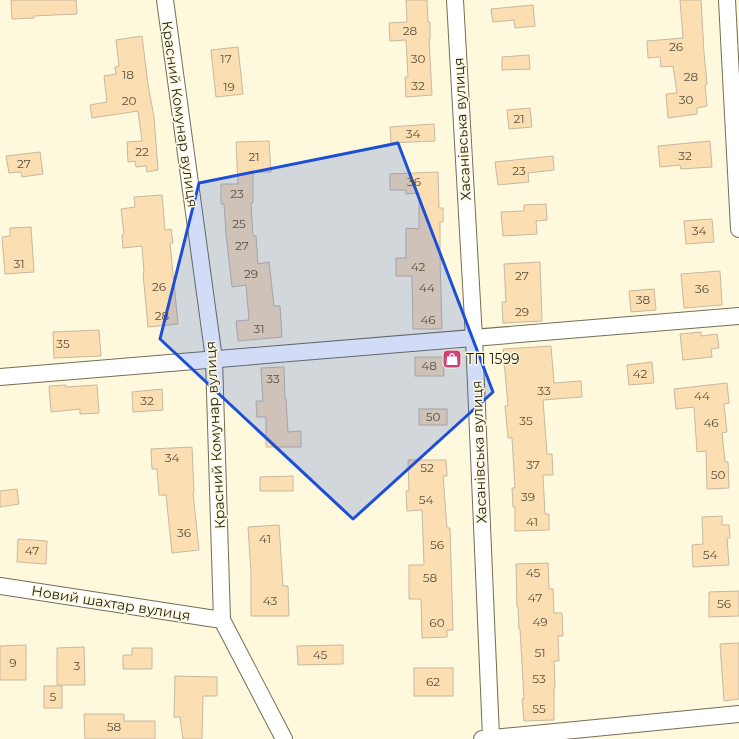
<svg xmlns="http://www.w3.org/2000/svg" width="739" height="739" viewBox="0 0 739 739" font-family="Montserrat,sans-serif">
	<rect width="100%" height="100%" fill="#fef9dd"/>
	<g fill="#fbdfb2" stroke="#c7b8a0">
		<polygon points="11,0 76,0 77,14 34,16 34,18 12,19"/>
		<polygon points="406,0 427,0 428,22 430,22 430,39 429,39 432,95 406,97 405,77 408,77 406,40 390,41 389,23 407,22"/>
		<polygon points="680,0 701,0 704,53 707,84 705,85 707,106 697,108 697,114 668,118 666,94 677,93 673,66 661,67 660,57 648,58 647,41 683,38"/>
		<polygon points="533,5 535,26 515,28 514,20 493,22 491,9"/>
		<polygon points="142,36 148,85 154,117 158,170 147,172 146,166 136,167 135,161 128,162 127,142 142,141 138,111 92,118 90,105 107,102 104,76 116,74 115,67 119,66 116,40"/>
		<polygon points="238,47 243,94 216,97 211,50"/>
		<polygon points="529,55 530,69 502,70 502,57"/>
		<polygon points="530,108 532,127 509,129 507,110"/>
		<polygon points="434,124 435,141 391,143 390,127"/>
		<polygon points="269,141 271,172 253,172 253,203 251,203 253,236 256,236 258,264 269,262 274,306 280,306 282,337 238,341 236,321 249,320 246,285 232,287 226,234 224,204 221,204 221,184 238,184 236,142"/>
		<polygon points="710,141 712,167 681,169 680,165 660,167 658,146"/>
		<polygon points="40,152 43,174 22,177 21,172 9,173 6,156"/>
		<polygon points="553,156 554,170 528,173 529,182 498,185 495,162"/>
		<polygon points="438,172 439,208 443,208 443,222 440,222 440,258 442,329 413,329 412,276 396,276 396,258 406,258 406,228 419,229 419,193 406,194 406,190 390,190 390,174"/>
		<polygon points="162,195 165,230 171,229 173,243 170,243 178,324 148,327 143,273 144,273 142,246 123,248 122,235 124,234 121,209 135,207 134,197"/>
		<polygon points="546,204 547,220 536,221 537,234 503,236 501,212 524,211 524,205"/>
		<polygon points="712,219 714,242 686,244 684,221"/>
		<polygon points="31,227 34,272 5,274 2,237 10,236 10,228"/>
		<polygon points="540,262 542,321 503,323 502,302 506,302 504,264"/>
		<polygon points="720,271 722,305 684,308 681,274"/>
		<polygon points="654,289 656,310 631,312 629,291"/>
		<polygon points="99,330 101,356 54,358 53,332"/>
		<polygon points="701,332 701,336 717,334 719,348 711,349 712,357 683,360 680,334"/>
		<polygon points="551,346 554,383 581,381 582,397 543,400 547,454 552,454 553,475 543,475 545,514 549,514 549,530 515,531 515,507 513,507 512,488 515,488 512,438 508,438 505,406 508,406 503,349"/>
		<polygon points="415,357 443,357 444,376 415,376"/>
		<polygon points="652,362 654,383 629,385 627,365"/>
		<polygon points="284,367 285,399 286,399 288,432 301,431 301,447 266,447 266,417 257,417 256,401 263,401 261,368"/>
		<polygon points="727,383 729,403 724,404 727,432 722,433 725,462 728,462 729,488 707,489 706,451 697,452 694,407 676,409 674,389"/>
		<polygon points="66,385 66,387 97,385 99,413 80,414 80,409 51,412 49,386"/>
		<polygon points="162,389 163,410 133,412 132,392"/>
		<rect x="419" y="409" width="28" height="16"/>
		<polygon points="192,447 194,493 193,493 199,550 172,553 166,495 159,495 157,469 152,469 151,449"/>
		<polygon points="408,460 446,460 447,476 443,476 447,528 450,528 453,630 447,630 447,637 422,638 421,599 409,599 409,565 424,565 422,510 407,511 406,491 409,491"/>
		<polygon points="293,476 293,491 260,491 260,477"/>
		<polygon points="17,489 19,504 0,507 0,491"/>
		<polygon points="722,516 722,525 729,525 730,538 727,538 729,565 693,567 692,545 703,544 702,517"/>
		<polygon points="279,525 283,586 288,586 289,616 251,616 251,573 248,527"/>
		<polygon points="18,539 47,541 46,564 17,562"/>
		<polygon points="548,563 549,589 553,589 554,613 562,613 563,636 558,636 559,661 554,661 555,688 554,688 554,720 524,721 522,699 524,699 520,629 519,629 518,607 517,607 516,564"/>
		<polygon points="739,591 739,616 709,617 709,592"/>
		<polygon points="739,643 739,699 724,701 720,644"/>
		<polygon points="26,645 26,680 0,680 0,646"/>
		<polygon points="343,645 343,664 298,665 297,646"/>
		<polygon points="84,647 85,685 57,685 57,648"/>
		<polygon points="132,648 152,648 152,669 123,669 123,655 132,655"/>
		<rect x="414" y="668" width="39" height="28"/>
		<polygon points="175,676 217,677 217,696 203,696 202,739 183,739 180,717 174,717"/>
		<rect x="44" y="686" width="18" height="22"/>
		<polygon points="84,714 124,714 124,721 155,721 155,739 85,739"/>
	</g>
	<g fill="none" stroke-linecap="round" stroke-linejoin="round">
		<defs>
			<g id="minor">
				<polyline points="165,0 214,359 222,620 284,739"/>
				<polyline points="455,0 474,338 491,737"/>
				<polyline points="727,0 739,229"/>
				<polyline points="0,377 739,316"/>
				<polyline points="0,586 222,620"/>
				<polyline points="482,739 739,714"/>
			</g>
		</defs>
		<use href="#minor" stroke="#736f56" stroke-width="18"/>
		<use href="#minor" stroke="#fff" stroke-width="16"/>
	</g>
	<path fill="#1d4ed8" fill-opacity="0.2" stroke="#1d4ed8" stroke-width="3" stroke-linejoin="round" d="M398,143L493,392L353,519L160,339L199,183Z"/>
	<defs>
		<symbol id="shop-square" viewBox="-11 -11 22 22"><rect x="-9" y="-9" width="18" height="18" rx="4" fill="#ce4379" stroke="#fef9dd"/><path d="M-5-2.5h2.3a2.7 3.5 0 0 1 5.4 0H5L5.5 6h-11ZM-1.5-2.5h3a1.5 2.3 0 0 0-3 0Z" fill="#fff"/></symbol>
	</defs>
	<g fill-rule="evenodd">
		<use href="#shop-square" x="441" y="348" width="22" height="22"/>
	</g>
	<g text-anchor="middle" stroke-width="3" stroke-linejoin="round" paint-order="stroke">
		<g font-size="12" fill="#5a513e">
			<text x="410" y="35">28</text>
			<text x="676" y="51">26</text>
			<text x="226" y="63">17</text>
			<text x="418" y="63">30</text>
			<text x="128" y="79">18</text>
			<text x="691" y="81">28</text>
			<text x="418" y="90">32</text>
			<text x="229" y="91">19</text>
			<text x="686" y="104">30</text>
			<text x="129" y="105">20</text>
			<text x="519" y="123">21</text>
			<text x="413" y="138">34</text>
			<text x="142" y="156">22</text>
			<text x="685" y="160">32</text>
			<text x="254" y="161">21</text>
			<text x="24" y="168">27</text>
			<text x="519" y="175">23</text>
			<text x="414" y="186">36</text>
			<text x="237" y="198">23</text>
			<text x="239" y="228">25</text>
			<text x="699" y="235">34</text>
			<text x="242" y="250">27</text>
			<text x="19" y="268">31</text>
			<text x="418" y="271">42</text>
			<text x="251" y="278">29</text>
			<text x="522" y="280">27</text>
			<text x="159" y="291">26</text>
			<text x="427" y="292">44</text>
			<text x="702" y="293">36</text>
			<text x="643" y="304">38</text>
			<text x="522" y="316">29</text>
			<text x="162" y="320">28</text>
			<text x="428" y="324">46</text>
			<text x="259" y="333">31</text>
			<text x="63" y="348">35</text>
			<text x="429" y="370">48</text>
			<text x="640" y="378">42</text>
			<text x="273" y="383">33</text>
			<text x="544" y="395">33</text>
			<text x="702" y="400">44</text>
			<text x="147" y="405">32</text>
			<text x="433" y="421">50</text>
			<text x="526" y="425">35</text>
			<text x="711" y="427">46</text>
			<text x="172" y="462">34</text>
			<text x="533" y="469">37</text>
			<text x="427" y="472">52</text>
			<text x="718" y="479">50</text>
			<text x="528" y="501">39</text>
			<text x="426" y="504">54</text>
			<text x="532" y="526">41</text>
			<text x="184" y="537">36</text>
			<text x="265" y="543">41</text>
			<text x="437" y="549">56</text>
			<text x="32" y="555">47</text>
			<text x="710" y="559">54</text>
			<text x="533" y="577">45</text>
			<text x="430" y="582">58</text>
			<text x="535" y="602">47</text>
			<text x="270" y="605">43</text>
			<text x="724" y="608">56</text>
			<text x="540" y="626">49</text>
			<text x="437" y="627">60</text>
			<text x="540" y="657">51</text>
			<text x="320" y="659">45</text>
			<text x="13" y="667">9</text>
			<text x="77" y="670">3</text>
			<text x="539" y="683">53</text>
			<text x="433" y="686">62</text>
			<text x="53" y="701">5</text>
			<text x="539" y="713">55</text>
			<text x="114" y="731">58</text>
		</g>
		<g font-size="14" fill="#242218" stroke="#fef9dd">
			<text transform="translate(180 114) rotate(82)" y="5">Красний Комунар вулиця</text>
			<text transform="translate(462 129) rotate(-93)" y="5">Хасанівська вулиця</text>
			<text transform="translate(215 435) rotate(-93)" y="5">Красний Комунар вулиця</text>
			<text transform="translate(479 452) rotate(-92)" y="5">Хасанівська вулиця</text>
			<text transform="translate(111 603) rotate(9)" y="5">Новий шахтар вулиця</text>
		</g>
		<g font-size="14" fill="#242218" stroke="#fef9dd" text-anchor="start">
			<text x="466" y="364">ТП 1599</text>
		</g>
	</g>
</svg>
